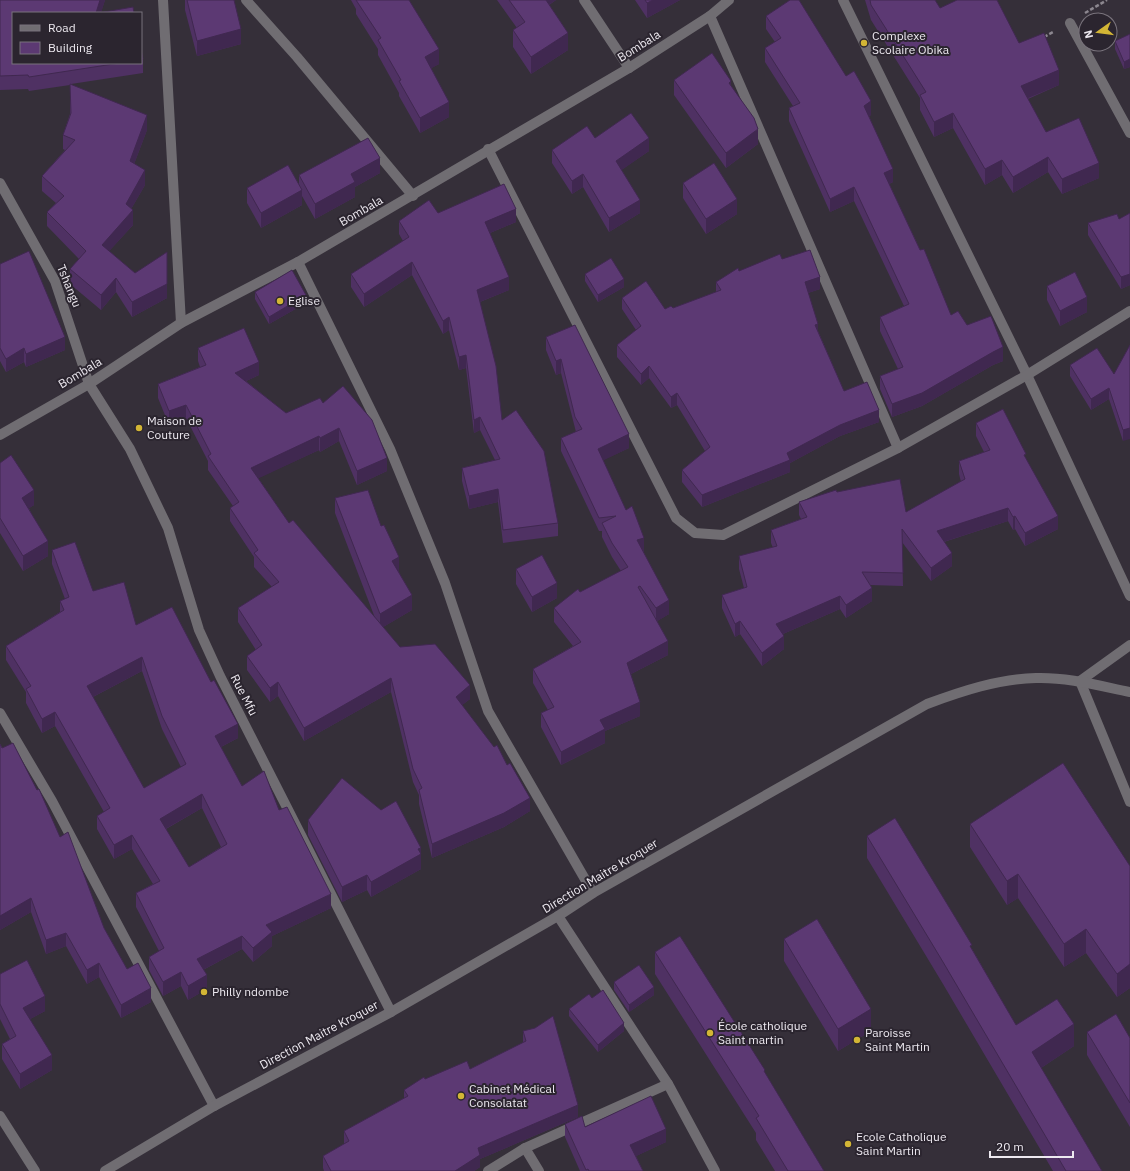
<svg xmlns="http://www.w3.org/2000/svg" width="1130" height="1171" viewBox="0 0 1130 1171" font-family="'IBM Plex Sans',sans-serif">
	<rect width="100%" height="100%" fill="#352f39"/>
	<g fill="none" stroke-linecap="round" stroke-linejoin="round">
		<g stroke="#8c878f" stroke-width="2.5" stroke-dasharray="4 2" stroke-linecap="butt">
			<polyline points="1085,13 1107,0"/>
			<polyline points="1044,37 1053,32"/>
		</g>
		<g stroke="#706d72" stroke-width="10">
			<polyline points="163,0 181,323"/>
			<polyline points="246,0 297,57 413,196"/>
			<polyline points="584,0 629,68"/>
			<polyline points="843,0 1027,375 1130,596"/>
			<polyline points="710,16 898,448"/>
			<polyline points="1070,23 1130,133"/>
			<polyline points="488,149 676,518 695,533 723,535 898,448 1027,375 1130,311"/>
			<polyline points="0,183 55,281 89,384 130,449 168,528 199,630 220,676 391,1012"/>
			<polyline points="298,262 390,449 445,583 488,711 593,893"/>
			<polyline points="0,435 89,384 181,323 298,262 629,68 710,16 729,0"/>
			<polyline points="1080,681 1130,802"/>
			<polyline points="1080,681 1130,645"/>
			<polyline points="0,713 52,801 214,1106"/>
			<polyline points="558,916 668,1084 715,1171"/>
			<polyline points="0,1116 35,1171"/>
			<polyline points="525,1148 539,1171"/>
			<path d="M105,1171L214,1106L391,1012L558,916L593,893L927,704C962,691 998,679 1036,678C1068,677 1100,686 1130,692"/>
			<polyline points="488,1171 525,1148 668,1084"/>
		</g>
	</g>
	<g fill="#4f3163" fill-rule="evenodd">
		<polygon points="0,0 105,0 101,12 13,63 141,63 141,50 143,59 143,73 71,84 147,130 134,164 145,185 131,209 133,225 109,251 135,273 167,298 132,317 116,292 101,310 70,284 70,269 79,259 47,226 47,212 56,203 42,191 42,176 65,150 63,149 63,135 70,114 70,85 29,91 28,89 0,90"/>
		<polygon points="185,0 234,0 241,44 197,56 185,10"/>
		<polygon points="351,0 409,0 439,64 431,68 449,117 420,133 399,96 399,93 378,55 378,49 356,14 356,9"/>
		<polygon points="497,0 556,0 549,5 568,50 531,74 513,47 513,30 517,28"/>
		<polygon points="635,0 680,0 647,18"/>
		<polygon points="865,0 935,0 940,8 1019,43 1059,85 1028,99 1046,132 1099,178 1062,194 1048,172 1013,193 1002,175 985,185 953,128 934,137 920,110 920,98 871,20"/>
		<polygon points="766,16 846,76 871,115 869,116 893,182 889,184 951,315 967,325 1003,361 993,365 922,406 892,417 880,389 880,376 898,369 880,331 880,317 904,306 854,201 830,212 789,121 789,108 793,106 765,62 765,48 775,42 766,29"/>
		<polygon points="1130,34 1130,67 1124,69 1115,49 1115,41"/>
		<polygon points="674,80 758,144 726,168 674,95"/>
		<polygon points="595,138 649,151 621,170 640,213 609,232 583,187 572,194 552,163 552,150"/>
		<polygon points="380,173 355,187 355,197 315,219 302,196 302,205 261,228 247,203 247,188 299,184 299,175"/>
		<polygon points="683,183 737,214 706,234 683,198"/>
		<polygon points="438,213 516,222 490,233 509,290 480,302 502,420 558,523 558,536 503,543 498,502 469,509 462,481 462,468 495,460 480,430 474,433 466,368 459,370 449,330 443,334 412,275 364,307 351,287 351,274 403,241 399,234 399,221"/>
		<polygon points="1130,213 1130,285 1121,289 1088,235 1088,223 1119,219"/>
		<polygon points="782,259 820,289 808,293 818,331 844,391 879,422 840,436 790,463 790,472 702,507 682,482 682,470 705,451 677,405 671,408 649,378 641,385 617,357 617,345 636,330 622,309 622,298 665,309 673,308 716,292 716,282 739,271"/>
		<polygon points="0,264 65,350 26,367 24,362 6,372 0,361"/>
		<polygon points="585,274 624,287 598,302 585,281"/>
		<polygon points="1047,286 1087,312 1060,326 1047,300"/>
		<polygon points="255,292 306,303 269,324 255,299"/>
		<polygon points="546,337 629,448 603,460 644,552 643,552 669,614 657,621 668,655 631,674 640,716 605,731 605,743 561,765 541,727 541,713 548,710 533,683 533,669 573,646 554,622 554,608 580,592 621,571 612,557 602,537 602,531 599,531 561,451 561,438 576,432 561,373 556,375 546,350"/>
		<polygon points="1130,345 1123,441 1109,399 1091,410 1070,376 1070,365 1114,374"/>
		<polygon points="198,348 259,375 246,381 286,413 323,403 387,471 357,485 339,441 320,452 319,450 258,478 289,523 375,618 335,513 335,498 399,572 412,610 383,627 400,647 470,699 462,705 530,811 504,827 432,858 419,804 419,795 413,782 391,692 304,741 278,696 270,702 247,670 247,656 256,650 238,622 238,608 272,587 254,567 254,557 230,521 230,508 233,506 208,470 208,461 186,418 169,425 158,398 158,384 200,367 198,361"/>
		<polygon points="976,423 1026,459 1058,529 1025,546 1015,529 1013,530 1008,521 944,542 952,566 931,581 902,542 903,586 870,585 872,601 846,618 840,609 783,634 784,649 762,666 740,634 735,637 722,608 722,595 744,588 739,569 739,556 773,548 771,543 771,530 801,519 799,515 799,502 837,492 906,512 961,482 959,474 959,461 984,452 976,436"/>
		<polygon points="0,463 34,505 29,508 48,556 23,571 0,533"/>
		<path d="M52,550L93,591L136,625L238,738L221,747L242,786L279,810L331,908L272,936V946L253,962L242,949L203,970L207,989L188,1000L181,986L163,996L149,970V957L159,951L136,907V893L153,884L132,849L114,859L97,829V816L104,812L55,726L42,733L26,703V692L6,660V646L60,612V601L65,599L52,564ZM142,671L162,729L181,767L144,788L93,697ZM202,808L221,847L189,867L166,829Z"/>
		<polygon points="516,569 557,598 532,612 516,584"/>
		<polygon points="0,744 60,837 104,928 127,969 151,1002 121,1018 99,977 87,984 66,946 46,954 31,912 0,930"/>
		<polygon points="308,820 421,848 421,869 371,897 367,890 342,902 308,835"/>
		<polygon points="970,824 1130,866 1130,988 1117,997 1086,953 1064,967 1018,898 1007,905 970,847"/>
		<polygon points="867,836 972,949 1016,1025 1074,1046 1041,1068 1102,1171 1053,1171 943,984 867,858"/>
		<polygon points="784,939 871,1031 838,1051 784,961"/>
		<polygon points="655,952 765,1074 824,1171 775,1171 756,1140 756,1133 655,974"/>
		<polygon points="0,974 45,1011 30,1019 52,1070 20,1089 2,1059 2,1044 10,1039 0,1019"/>
		<polygon points="614,982 654,995 629,1012 614,990"/>
		<polygon points="592,998 624,1031 598,1052 569,1016 569,1009"/>
		<polygon points="523,1031 578,1117 480,1159 480,1167 474,1171 324,1171 323,1168 323,1156 344,1144 344,1131 404,1098 404,1090 425,1079 470,1069 523,1043"/>
		<polygon points="1087,1032 1130,1038 1130,1127 1087,1055"/>
		<polygon points="565,1124 585,1127 666,1142 636,1156 643,1171 580,1171 565,1137"/>
	</g>
	<g fill="#402850">
		<polygon points="100,0 105,0 101,13 96,13"/>
		<polygon points="541,0 556,0 541,10"/>
		<polygon points="653,0 680,0 647,18 647,3"/>
		<polygon points="241,29 241,44 197,56 197,41"/>
		<polygon points="568,33 568,50 531,74 531,57"/>
		<polygon points="439,49 439,64 425,72 425,57"/>
		<polygon points="1130,59 1130,67 1124,69 1124,62"/>
		<polygon points="1059,70 1059,85 1021,101 1021,86"/>
		<polygon points="731,81 731,96 729,83"/>
		<polygon points="871,101 871,115 864,119 864,106"/>
		<polygon points="449,102 449,117 420,133 420,118"/>
		<polygon points="953,113 953,128 934,137 934,122"/>
		<polygon points="147,115 147,130 130,175 130,161"/>
		<polygon points="758,129 758,144 726,168 726,153"/>
		<polygon points="649,138 649,151 616,174 616,161"/>
		<polygon points="1048,157 1048,172 1013,193 1013,177"/>
		<polygon points="380,158 380,173 355,187 355,197 315,219 315,204 351,174"/>
		<polygon points="1002,160 1002,175 985,185 985,169"/>
		<polygon points="1099,163 1099,178 1062,194 1062,179"/>
		<polygon points="893,169 893,182 884,186 884,173"/>
		<polygon points="145,170 145,185 126,218 133,210 133,225 102,259 102,245"/>
		<polygon points="583,174 583,187 572,194 572,181"/>
		<polygon points="854,187 854,201 830,212 830,199"/>
		<polygon points="302,190 302,205 261,228 261,213"/>
		<polygon points="737,199 737,214 706,234 706,219"/>
		<polygon points="640,200 640,213 609,232 609,218"/>
		<polygon points="516,209 516,222 485,235 485,222"/>
		<polygon points="167,252 167,298 132,317 132,302"/>
		<polygon points="412,262 412,275 364,307 364,294"/>
		<polygon points="1130,274 1130,285 1121,289 1121,277"/>
		<polygon points="509,277 509,290 477,303 477,290"/>
		<polygon points="820,277 820,289 805,294 805,282"/>
		<polygon points="116,278 116,292 101,310 101,295"/>
		<polygon points="624,279 624,287 598,302 598,295"/>
		<polygon points="306,295 306,303 269,324 269,317"/>
		<polygon points="1087,297 1087,312 1060,326 1060,311"/>
		<polygon points="449,317 449,330 443,334 443,321"/>
		<polygon points="818,324 818,336 815,325"/>
		<polygon points="65,337 65,350 26,367 26,354"/>
		<polygon points="1003,347 1003,361 993,365 922,406 892,417 892,404 993,352"/>
		<polygon points="24,348 24,362 6,372 6,359"/>
		<polygon points="466,355 466,368 459,370 459,357"/>
		<polygon points="561,359 561,373 556,375 556,361"/>
		<polygon points="259,362 259,375 235,386 235,373"/>
		<polygon points="649,366 649,378 641,385 641,374"/>
		<polygon points="1109,388 1109,399 1091,410 1091,399"/>
		<polygon points="677,393 677,405 671,408 671,397"/>
		<polygon points="186,405 186,418 169,425 169,411"/>
		<polygon points="879,410 879,422 840,436 790,463 790,472 702,507 702,495 787,453 840,425"/>
		<polygon points="480,417 480,430 474,433 474,420"/>
		<polygon points="339,428 339,441 320,452 320,438"/>
		<polygon points="1130,428 1130,439 1123,441 1123,430"/>
		<polygon points="629,434 629,448 598,463 598,449"/>
		<polygon points="319,436 319,450 251,482 251,468"/>
		<polygon points="387,458 387,471 357,485 357,471"/>
		<polygon points="498,489 498,502 469,509 469,496"/>
		<polygon points="34,490 34,505 22,513 22,498"/>
		<polygon points="1008,508 1008,521 937,544 937,531"/>
		<polygon points="1015,516 1015,529 1013,530 1013,517"/>
		<polygon points="1058,516 1058,529 1025,546 1025,533"/>
		<polygon points="644,538 644,552 637,554 637,540"/>
		<polygon points="48,541 48,556 23,571 23,556"/>
		<polygon points="952,553 952,566 931,581 931,568"/>
		<polygon points="399,557 399,572 392,561"/>
		<polygon points="557,583 557,598 532,612 532,597"/>
		<polygon points="872,588 872,601 846,618 846,605"/>
		<polygon points="412,595 412,610 380,629 380,614"/>
		<polygon points="840,596 840,609 776,637 776,624"/>
		<polygon points="669,600 669,614 656,622 656,608"/>
		<polygon points="740,621 740,634 735,637 735,624"/>
		<polygon points="784,636 784,649 762,666 762,653"/>
		<polygon points="668,641 668,655 627,676 627,663"/>
		<polygon points="142,657 142,671 87,700 87,686"/>
		<polygon points="391,678 391,692 304,741 304,728"/>
		<polygon points="278,682 278,696 270,702 270,688"/>
		<polygon points="470,685 470,699 456,710 456,697"/>
		<polygon points="640,702 640,716 605,731 605,743 561,765 561,752 600,720"/>
		<polygon points="55,712 55,726 42,733 42,719"/>
		<polygon points="238,724 238,738 215,750 215,736"/>
		<polygon points="202,794 202,808 160,832 160,819"/>
		<polygon points="530,798 530,811 504,827 432,858 432,844"/>
		<polygon points="132,835 132,849 114,859 114,845"/>
		<polygon points="421,848 421,869 371,897 371,882 418,849"/>
		<polygon points="1018,874 1018,898 1007,905 1007,881"/>
		<polygon points="367,875 367,890 342,902 342,887"/>
		<polygon points="331,894 331,908 272,936 272,946 253,962 253,948 266,925"/>
		<polygon points="31,898 31,912 0,930 0,916"/>
		<polygon points="1086,929 1086,953 1064,967 1064,944"/>
		<polygon points="66,933 66,946 46,954 46,940"/>
		<polygon points="242,936 242,949 197,973 197,959"/>
		<polygon points="99,963 99,977 87,984 87,970"/>
		<polygon points="1130,964 1130,988 1117,997 1117,974"/>
		<polygon points="181,972 181,986 163,996 163,982"/>
		<polygon points="207,975 207,989 188,1000 188,986"/>
		<polygon points="654,987 654,995 629,1012 629,1005"/>
		<polygon points="151,988 151,1002 121,1018 121,1005"/>
		<polygon points="45,996 45,1011 23,1023 23,1008"/>
		<polygon points="871,1009 871,1031 838,1051 838,1029"/>
		<polygon points="624,1023 624,1031 598,1052 598,1045"/>
		<polygon points="1074,1024 1074,1046 1032,1074 1032,1052"/>
		<polygon points="52,1055 52,1070 20,1089 20,1074"/>
		<polygon points="578,1105 578,1117 480,1159 480,1167 474,1171 455,1171 478,1148"/>
		<polygon points="666,1129 666,1142 630,1159 630,1145"/>
	</g>
	<g fill="#5c3973" stroke="#402850" fill-rule="evenodd">
		<polygon points="0,0 100,0 96,13 13,13 13,63 120,63 29,77 28,75 0,76"/>
		<polygon points="187,0 234,0 241,29 197,41"/>
		<polygon points="356,0 409,0 439,49 425,57 449,102 420,118 399,81 401,80 378,40 381,38"/>
		<polygon points="509,0 546,0 568,33 531,57 513,30 525,22"/>
		<polygon points="645,0 653,0 647,3"/>
		<polygon points="790,0 799,0 846,76 854,71 871,101 864,106 893,169 884,173 920,250 924,249 951,315 958,311 967,325 991,316 1003,347 993,352 922,393 892,404 880,376 903,367 880,317 909,304 854,187 830,199 789,108 800,103 765,48 781,38 766,16"/>
		<polygon points="870,0 935,0 940,8 957,0 997,0 1019,43 1044,33 1059,70 1021,86 1046,132 1079,118 1099,163 1062,179 1048,157 1013,177 1002,160 985,169 953,113 934,122 920,95 926,92 871,5"/>
		<polygon points="133,7 134,13 98,13"/>
		<polygon points="1130,34 1130,59 1124,62 1115,41"/>
		<polygon points="141,50 143,59 141,60"/>
		<polygon points="712,53 731,81 729,83 754,118 758,129 726,153 674,80"/>
		<polygon points="70,84 147,115 130,161 145,170 126,204 133,210 102,245 135,273 167,252 167,284 132,302 116,278 101,295 70,269 86,251 47,212 64,196 42,176 75,140 63,135 71,113"/>
		<polygon points="631,113 649,138 616,161 640,200 609,218 583,174 572,181 552,150 587,126 595,138"/>
		<polygon points="368,138 380,158 351,174 355,182 315,204 299,175"/>
		<polygon points="714,163 737,199 706,219 683,183"/>
		<polygon points="288,165 302,190 261,213 247,188"/>
		<polygon points="504,184 516,209 485,222 509,277 477,290 496,366 502,420 516,410 544,451 558,523 503,530 498,489 469,496 462,468 500,459 480,417 474,420 466,355 459,357 449,317 443,321 412,262 364,294 351,274 409,237 399,221 429,200 438,213"/>
		<polygon points="1130,213 1130,274 1121,277 1088,223 1117,214 1119,219"/>
		<polygon points="810,250 820,277 805,282 818,324 815,325 844,391 867,382 879,410 840,425 787,453 790,460 702,495 682,470 710,447 677,393 671,397 649,366 641,374 617,345 641,326 622,298 646,281 665,309 671,306 673,308 721,290 716,282 738,268 739,271 780,254 782,259"/>
		<polygon points="29,251 65,337 26,354 24,348 6,359 0,348 0,264"/>
		<polygon points="611,258 624,279 598,295 585,274"/>
		<polygon points="292,270 306,295 269,317 255,292"/>
		<polygon points="1075,272 1087,297 1060,311 1047,286"/>
		<polygon points="575,325 629,434 598,449 626,510 632,506 644,538 637,540 669,600 656,608 640,586 638,587 668,641 627,663 640,702 600,720 605,729 561,752 541,713 554,707 533,669 581,642 554,608 578,589 580,592 628,567 612,543 602,523 616,516 599,518 561,438 582,429 575,417 561,359 556,361 546,337"/>
		<polygon points="244,328 259,362 235,373 286,413 320,398 323,403 343,386 372,420 387,458 357,471 339,428 320,438 319,436 251,468 289,523 293,520 400,647 435,644 470,685 456,697 494,747 497,745 507,765 510,763 530,798 504,813 432,844 419,790 422,788 413,769 391,678 304,728 278,682 270,688 247,656 262,645 238,608 279,582 254,553 258,550 230,508 239,502 208,456 211,454 186,405 169,411 158,384 206,365 198,348"/>
		<polygon points="1130,345 1130,428 1123,430 1109,388 1091,399 1070,365 1097,348 1114,374"/>
		<polygon points="1003,409 1026,454 1024,455 1058,516 1025,533 1015,516 1013,517 1008,508 937,531 952,553 931,568 902,529 903,573 862,572 872,588 846,605 840,596 776,624 784,636 762,653 740,621 735,624 722,595 747,587 739,556 777,546 771,530 807,517 799,502 836,490 837,492 900,479 906,512 965,479 959,461 990,450 976,423"/>
		<polygon points="11,455 34,490 22,498 48,541 23,556 0,518 0,463"/>
		<polygon points="368,490 381,526 384,525 399,557 392,561 412,595 380,614 335,498"/>
		<path d="M75,542L93,591L124,582L136,625L172,607L211,682L214,680L238,724L215,736L242,786L264,771L279,810L287,807L331,894L266,925L272,932L253,948L242,936L197,959L207,975L188,986L181,972L163,982L149,957L164,948L136,893L160,881L132,835L114,845L97,816L110,808L55,712L42,719L26,689L31,686L6,646L64,610L60,601L69,597L52,550ZM142,657L162,716L186,764L144,788L87,686ZM202,794L227,844L189,867L160,819Z"/>
		<polygon points="542,555 557,583 532,597 516,569"/>
		<polygon points="13,743 37,790 39,789 60,837 68,832 104,928 127,969 138,963 151,988 121,1005 99,963 87,970 66,933 46,940 31,898 0,916 0,744 2,748"/>
		<polygon points="1063,763 1130,866 1130,964 1117,974 1086,929 1064,944 1018,874 1007,881 970,824"/>
		<polygon points="342,778 381,810 396,801 421,848 418,849 421,854 371,882 367,875 342,887 308,820"/>
		<polygon points="895,818 972,945 970,946 1016,1025 1057,999 1074,1024 1032,1052 1102,1171 1066,1171 943,962 867,836"/>
		<polygon points="817,919 871,1009 838,1029 784,939"/>
		<polygon points="680,936 765,1070 764,1071 824,1171 788,1171 756,1118 759,1116 655,952"/>
		<polygon points="27,960 45,996 23,1008 52,1055 20,1074 2,1044 16,1036 0,1004 0,974"/>
		<polygon points="639,965 654,987 629,1005 614,982"/>
		<polygon points="603,990 624,1023 598,1045 569,1009 589,994 592,998"/>
		<polygon points="1116,1014 1130,1038 1130,1103 1087,1032"/>
		<polygon points="553,1016 578,1105 478,1148 480,1155 455,1171 331,1171 323,1156 349,1141 344,1131 408,1096 404,1090 424,1077 425,1079 467,1061 470,1069 526,1041 523,1031 535,1028"/>
		<polygon points="651,1096 666,1129 630,1145 643,1171 589,1171 588,1169 586,1170 565,1124 582,1116 585,1127"/>
	</g>
	<g fill="#d3b635" stroke="#2b252f" stroke-width="1.5">
		<circle cx="864" cy="43" r="4"/>
		<circle cx="280" cy="301" r="4"/>
		<circle cx="139" cy="428" r="4"/>
		<circle cx="204" cy="992" r="4"/>
		<circle cx="710" cy="1033" r="4"/>
		<circle cx="857" cy="1040" r="4"/>
		<circle cx="461" cy="1096" r="4"/>
		<circle cx="848" cy="1144" r="4"/>
	</g>
	<g text-anchor="middle" stroke-width="4" stroke-linejoin="round" paint-order="stroke">
		<g font-size="12" fill="#ede9f0" stroke="#2b252f" text-anchor="start">
			<text x="872" y="40">Complexe<tspan x="872" dy="14">Scolaire Obika</tspan></text>
			<text x="288" y="305">Eglise</text>
			<text x="147" y="425">Maison de<tspan x="147" dy="14">Couture</tspan></text>
			<text x="212" y="996">Philly ndombe</text>
			<text x="718" y="1030">École catholique<tspan x="718" dy="14">Saint martin</tspan></text>
			<text x="865" y="1037">Paroisse<tspan x="865" dy="14">Saint Martin</tspan></text>
			<text x="469" y="1093">Cabinet Médical<tspan x="469" dy="14">Consolatat</tspan></text>
			<text x="856" y="1141">Ecole Catholique<tspan x="856" dy="14">Saint Martin</tspan></text>
		</g>
		<g font-size="12" fill="#ede9f0" stroke="#2b252f">
			<text transform="translate(639 46) rotate(-32)" y="4">Bombala</text>
			<text transform="translate(361 211) rotate(-30)" y="4">Bombala</text>
			<text transform="translate(69 286) rotate(68)" y="4">Tshangu</text>
			<text transform="translate(80 373) rotate(-31)" y="4">Bombala</text>
			<text transform="translate(244 695) rotate(63)" y="4">Rue Mfu</text>
			<text transform="translate(600 876) rotate(-31)" y="4">Direction Maitre Kroquer</text>
			<text transform="translate(319 1035) rotate(-28)" y="4">Direction Maitre Kroquer</text>
		</g>
	</g>
	<rect x="12" y="12" width="130" height="52" fill="#2b252f" stroke="#79737c"/>
	<rect x="20" y="25" width="20" height="6" fill="#706d72" stroke="#79737c"/>
	<text x="48" y="32" font-size="12" fill="#ede9f0">Road</text>
	<rect x="20" y="42" width="20" height="12" fill="#5c3973" stroke="#79737c"/>
	<text x="48" y="52" font-size="12" fill="#ede9f0">Building</text>
	<g transform="translate(1098 32) rotate(256)"><circle r="19" fill="#2b252f" stroke="#79737c"/>
	<path d="M0-3L7 15L0 10L-7 15Z" fill="#d3b635"/>
	<text y="-6" font-size="11" font-weight="bold" text-anchor="middle" fill="#ede9f0">N</text>
	</g>
	<path d="M990 1151v6h83v-6" fill="none" stroke="#ede9f0" stroke-width="2"/>
	<text x="996" y="1151" font-size="12" fill="#ede9f0" stroke="#2b252f" stroke-width="3" paint-order="stroke">20 m</text>
</svg>
